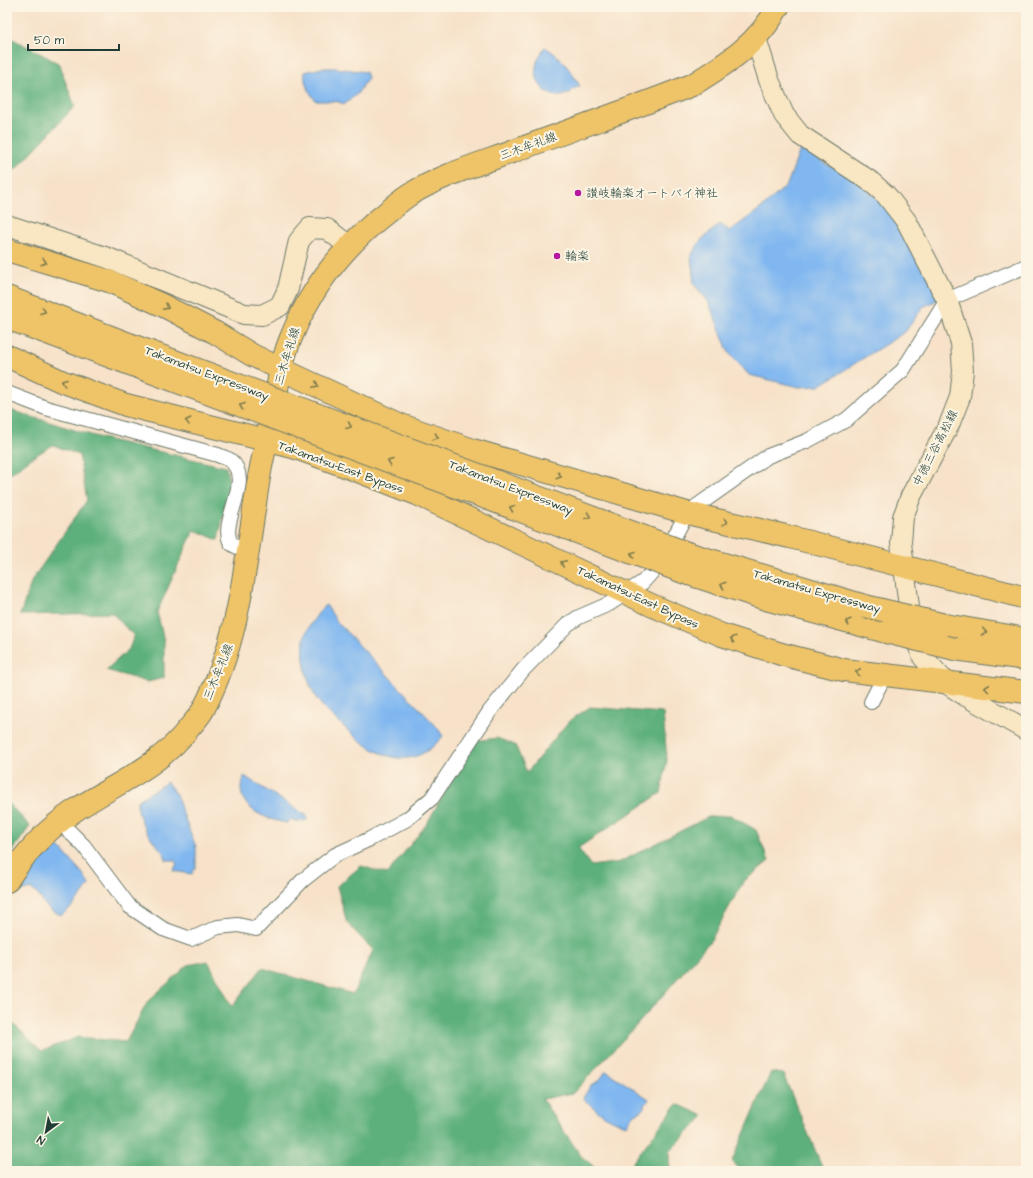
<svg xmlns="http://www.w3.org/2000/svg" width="1033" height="1178" viewBox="0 0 1033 1178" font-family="'Architects Daughter','Klee One',sans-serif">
	<rect width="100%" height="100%" fill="#fcf5e5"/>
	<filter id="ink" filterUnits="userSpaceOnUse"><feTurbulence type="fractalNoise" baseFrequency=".025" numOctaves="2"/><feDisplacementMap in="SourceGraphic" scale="8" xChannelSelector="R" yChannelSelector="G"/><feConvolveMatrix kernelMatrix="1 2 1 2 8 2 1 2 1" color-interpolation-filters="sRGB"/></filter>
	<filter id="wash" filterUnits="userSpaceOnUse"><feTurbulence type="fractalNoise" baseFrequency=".012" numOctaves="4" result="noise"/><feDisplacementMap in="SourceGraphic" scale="16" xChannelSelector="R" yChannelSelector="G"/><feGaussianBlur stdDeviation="0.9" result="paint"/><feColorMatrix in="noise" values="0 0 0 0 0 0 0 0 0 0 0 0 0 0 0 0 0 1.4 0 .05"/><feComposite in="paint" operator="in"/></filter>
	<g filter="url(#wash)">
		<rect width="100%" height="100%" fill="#f7e2c9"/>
		<g fill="#5db07c" stroke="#3e7658">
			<polygon points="7,36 60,64 64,78 75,106 19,166 7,176"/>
			<polygon points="7,409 101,438 226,467 230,486 218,540 194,530 157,612 164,641 164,678 147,682 106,670 129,649 134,636 112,613 20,615 32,580 87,500 79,455 53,445 33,457 7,476"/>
			<polygon points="590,707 663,713 667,760 661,793 578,848 591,866 620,862 708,817 730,815 756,830 769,861 743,882 711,940 636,1026 573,1093 542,1099 581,1156 599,1171 7,1171 7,1018 42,1051 78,1037 126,1042 148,1001 188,965 208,961 232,1007 262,968 353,994 373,950 347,923 337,886 361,866 387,874 426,825 474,741 497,738 515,745 527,772 569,721"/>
			<polygon points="7,802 30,826 7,859"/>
			<polygon points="771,1072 783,1074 824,1171 741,1171 732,1161"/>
			<polygon points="677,1104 704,1116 669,1152 670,1171 626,1171"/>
		</g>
		<g fill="#80b7f0" stroke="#507a92">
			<path d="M545,47C563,58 569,69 580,86C573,88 569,95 561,96C546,97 534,82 536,67C537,59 541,54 545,47Z"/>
			<path d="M322,68H335L366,72L368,78L357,94L345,104L335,101H316C309,92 303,83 305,72Z"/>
			<polygon points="801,147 826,164 852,176 905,223 939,299 923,307 905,332 819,386 799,387 749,375 729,353 708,301 694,284 691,256 701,240 720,224 730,231 764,206 787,185"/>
			<path d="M326,605L338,623L436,726L443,736C409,778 371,753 340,723C331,715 321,706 315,696C306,679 302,658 304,640C304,632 317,615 322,608Z"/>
			<path d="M244,776L307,816V820L298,822L291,819L287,823C269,820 242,811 241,789C241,785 244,781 244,776Z"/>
			<path d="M167,782L177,796L180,806L196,847V866L192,874L173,871L177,864L174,860H166C165,853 161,850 156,844C146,833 137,817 137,801Z"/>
			<path d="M59,847L83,874L89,885C81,897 73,907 61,915C58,913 54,913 52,911C43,906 41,895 31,889L20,892L31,874L50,848Z"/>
			<path d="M606,1071L649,1099L642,1110L632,1116L627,1125C606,1120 598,1112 583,1098L591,1085L599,1081Z"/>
		</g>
	</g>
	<g filter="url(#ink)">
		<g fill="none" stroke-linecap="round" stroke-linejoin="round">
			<defs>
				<g id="street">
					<path d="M7,393L46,408L218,455C222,457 227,458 230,460C255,480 218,522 231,543C235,547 243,549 248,551"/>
					<polyline points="871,702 885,675"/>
					<polyline points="60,822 84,846 129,906 163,929 191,939 218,927 238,925 256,929 303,880 335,855 370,839 407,819 432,798 490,711 523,670 568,624 579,617 609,604 643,582 660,563 687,513 768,456 807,441 846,420 903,370 947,300 1026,266"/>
				</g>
				<g id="secondary">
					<polyline points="756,38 769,80 784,115 800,135 870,181 886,195 907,222 947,300 961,343 963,371 960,397 949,425 911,496 903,517 901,543 912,631 923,657 946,683 966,696 1026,730"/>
					<polyline points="7,225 108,258 244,314 262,315 280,306 288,289 299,241 310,228 327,229 349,246"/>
				</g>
				<path id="primary" d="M7,881C24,854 47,829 74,811C114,784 158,768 189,728C194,722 199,717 203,710C242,637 246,552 260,472C264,451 269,431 273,410C278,384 282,357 293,333C314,282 348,242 391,209C397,204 403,199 409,195C440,176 476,165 509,153C570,130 632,109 692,85C726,64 758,44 778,7"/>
				<g id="highway">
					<polyline points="7,250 109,281 162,305 216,333 252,355 281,369 401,425 473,450 687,513 790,537 1026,598"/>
					<polyline points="7,297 129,344"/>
					<polyline points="7,318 122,361"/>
					<polyline points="7,356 61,381 126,405 293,447 345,466 417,494 651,605 722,635 781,654 844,670 1026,692"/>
					<polyline points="687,553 865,606"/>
					<polyline points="683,572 769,600 886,632"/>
					<polyline points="945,625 1026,639"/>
					<polyline points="955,649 1026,659"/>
				</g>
			</defs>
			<use href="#street" stroke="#6b7768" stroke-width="16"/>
			<use href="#secondary" stroke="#6b7768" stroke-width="22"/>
			<use href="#primary" stroke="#6b7768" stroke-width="24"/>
			<use href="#highway" stroke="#6b7768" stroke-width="24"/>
			<use href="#street" stroke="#fff" stroke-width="14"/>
			<use href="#secondary" stroke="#f9e7c3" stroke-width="20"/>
			<use href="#primary" stroke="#efc469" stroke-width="22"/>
			<use href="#highway" stroke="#efc469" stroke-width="22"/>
			<defs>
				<g id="highway-bridge">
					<polyline points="129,344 687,553"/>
					<polyline points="122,361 683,572"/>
					<polyline points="865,606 945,625"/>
					<polyline points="886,632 955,649"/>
				</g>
			</defs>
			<use href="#highway-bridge" stroke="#6b7768" stroke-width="24" stroke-linecap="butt"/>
			<use href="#highway-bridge" stroke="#efc469" stroke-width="22"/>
		</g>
		<defs><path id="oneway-chevron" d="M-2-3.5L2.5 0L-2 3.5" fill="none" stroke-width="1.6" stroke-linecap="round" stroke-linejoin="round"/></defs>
		<g stroke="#7d7a4c">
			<use href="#oneway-chevron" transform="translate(44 262) rotate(17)"/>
			<use href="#oneway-chevron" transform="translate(166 307) rotate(27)"/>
			<use href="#oneway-chevron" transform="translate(43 311) rotate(21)"/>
			<use href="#oneway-chevron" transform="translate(64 382) rotate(-159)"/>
			<use href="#oneway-chevron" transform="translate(316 385) rotate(25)"/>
			<use href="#oneway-chevron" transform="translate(242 406) rotate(-159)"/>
			<use href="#oneway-chevron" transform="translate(188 421) rotate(-166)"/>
			<use href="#oneway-chevron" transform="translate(349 426) rotate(21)"/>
			<use href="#oneway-chevron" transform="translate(436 437) rotate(20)"/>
			<use href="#oneway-chevron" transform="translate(390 462) rotate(-159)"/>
			<use href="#oneway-chevron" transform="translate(559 476) rotate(17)"/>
			<use href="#oneway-chevron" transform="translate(512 508) rotate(-159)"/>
			<use href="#oneway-chevron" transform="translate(588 516) rotate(21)"/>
			<use href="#oneway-chevron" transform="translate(725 522) rotate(13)"/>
			<use href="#oneway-chevron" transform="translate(633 554) rotate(-159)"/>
			<use href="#oneway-chevron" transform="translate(563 563) rotate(-155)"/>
			<use href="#oneway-chevron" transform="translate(723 585) rotate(-162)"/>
			<use href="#oneway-chevron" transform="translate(848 622) rotate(-164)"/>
			<use href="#oneway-chevron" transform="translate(984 632) rotate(11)"/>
			<use href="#oneway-chevron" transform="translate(733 639) rotate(-163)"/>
			<use href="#oneway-chevron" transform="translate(858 672) rotate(-173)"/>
			<use href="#oneway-chevron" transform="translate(987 688) rotate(-173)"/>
		</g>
	</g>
	<g fill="#b5179e" stroke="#fcf5e5" stroke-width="1.5">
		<circle cx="578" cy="193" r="4"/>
		<circle cx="557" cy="256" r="4"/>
	</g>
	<g text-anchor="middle" stroke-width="4" stroke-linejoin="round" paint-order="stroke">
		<g font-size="12" fill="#1f3d34" stroke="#fcf5e5">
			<text transform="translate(528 146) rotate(-20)" y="4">三木牟礼線</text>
			<text transform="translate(287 356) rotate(-73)" y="4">三木牟礼線</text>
			<text transform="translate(207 373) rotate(21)" y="4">Takamatsu Expressway</text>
			<text transform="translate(935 448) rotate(-63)" y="4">中徳三谷高松線</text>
			<text transform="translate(341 467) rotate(20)" y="4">Takamatsu-East Bypass</text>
			<text transform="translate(511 487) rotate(21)" y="4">Takamatsu Expressway</text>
			<text transform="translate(817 591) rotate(16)" y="4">Takamatsu Expressway</text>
			<text transform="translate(638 597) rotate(25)" y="4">Takamatsu-East Bypass</text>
			<text transform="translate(218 672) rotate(-68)" y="4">三木牟礼線</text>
		</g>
		<g font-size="12" fill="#1f3d34" stroke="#fcf5e5" text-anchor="start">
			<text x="586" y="197">讃岐輪楽オートバイ神社</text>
			<text x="565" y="260">輪楽</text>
		</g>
	</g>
	<rect width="1033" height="1178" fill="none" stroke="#fcf5e5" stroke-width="24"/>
	<g transform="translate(46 1132) rotate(212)" stroke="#fcf5e5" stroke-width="3" paint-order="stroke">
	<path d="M0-3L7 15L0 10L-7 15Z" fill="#1f3d34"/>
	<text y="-6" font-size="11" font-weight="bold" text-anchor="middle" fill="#1f3d34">N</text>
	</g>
	<path d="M28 44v6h91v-6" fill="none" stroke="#1f3d34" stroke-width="2"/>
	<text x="34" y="44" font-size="12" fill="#1f3d34" stroke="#fcf5e5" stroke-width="3" paint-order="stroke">50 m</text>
</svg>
